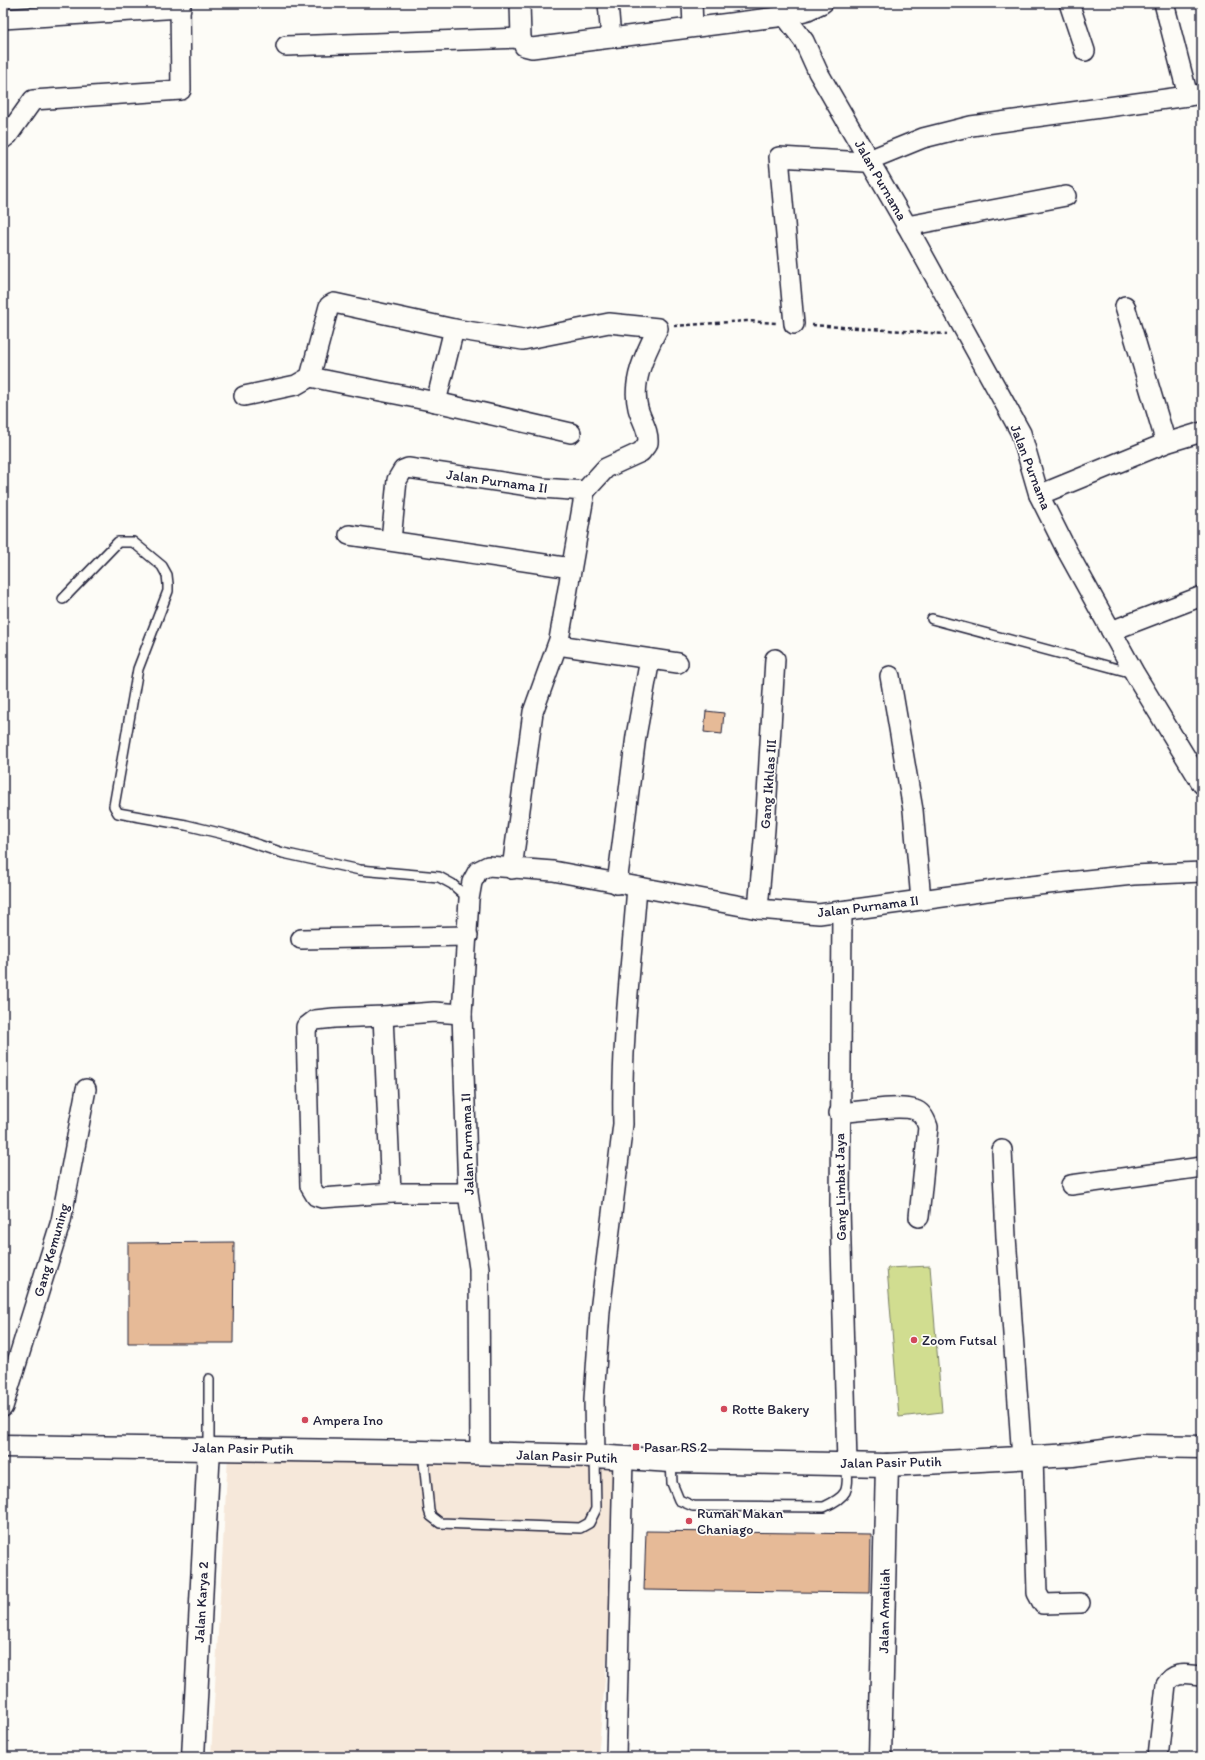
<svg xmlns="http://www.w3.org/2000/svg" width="1205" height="1760" viewBox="0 0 1205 1760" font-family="Itim,sans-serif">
	<rect width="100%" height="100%" fill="#fdfcf7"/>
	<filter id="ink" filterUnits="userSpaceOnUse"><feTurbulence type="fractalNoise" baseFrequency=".025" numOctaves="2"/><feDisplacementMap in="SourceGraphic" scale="8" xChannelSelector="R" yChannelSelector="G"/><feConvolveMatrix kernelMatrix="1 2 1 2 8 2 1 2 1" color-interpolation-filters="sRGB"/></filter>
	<g filter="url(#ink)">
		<polygon fill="#f6e8da" points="228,1455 624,1469 598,1757 211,1757"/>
		<polygon fill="#d1dd90" stroke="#7a8066" points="930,1266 942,1412 899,1417 887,1268"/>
		<g fill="#e6ba97" stroke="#22223b">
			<polygon points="706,711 724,713 722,734 704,732"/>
			<polygon points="234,1242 233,1343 128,1343 128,1243"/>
			<polygon points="646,1531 871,1534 870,1593 644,1590"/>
		</g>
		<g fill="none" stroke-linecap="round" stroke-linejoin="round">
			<defs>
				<g id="service">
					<polyline points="63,599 118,542 133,542 162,566 167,575 168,584 168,591 138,669 114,806 118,813 186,825 232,836 283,853 360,870 439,877 452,884 469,899"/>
					<polyline points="932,619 1133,673"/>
					<polyline points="209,1448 209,1379"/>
					<polyline points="423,1452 429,1510 431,1516 440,1523 580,1528 589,1523 596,1509 595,1456"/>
					<path d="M671,1461L672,1483L679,1500L693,1506L824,1507C850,1495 848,1490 847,1464"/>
				</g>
				<g id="minor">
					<polyline points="520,3 521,38 524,46 532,48 785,16 808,10 823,3"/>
					<polyline points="608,3 611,38"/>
					<polyline points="692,3 693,26"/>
					<polyline points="784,3 785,16 804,41 818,72 907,226 1021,433 1039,495 1066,549 1135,674 1202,784"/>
					<polyline points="1069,3 1085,51"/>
					<polyline points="1164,3 1188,96"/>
					<polyline points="3,19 181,8"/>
					<polyline points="286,46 521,38"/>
					<polyline points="3,139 8,135 33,100 181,90 180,3"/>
					<polyline points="907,226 1066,196"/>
					<polyline points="1125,306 1166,443"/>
					<polyline points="794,324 779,157 864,162 923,138 971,126 1202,94"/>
					<polyline points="454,329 436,402 571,433"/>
					<polyline points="310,377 436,402"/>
					<path d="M244,396L296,385L310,377L329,306L334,303L454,329L523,340L609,323L658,328C646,352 631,381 638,408C641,420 649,430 648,443L641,452L606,468L585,491"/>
					<polyline points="1039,495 1166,443 1202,432"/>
					<polyline points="349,535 571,568"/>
					<polyline points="391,540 397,480 403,470 408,468 542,488 585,491 559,640 533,712 512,869"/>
					<polyline points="1111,631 1202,596"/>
					<polyline points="558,645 678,663"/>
					<polyline points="890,676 913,810 921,900"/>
					<polyline points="617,884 636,736 650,659"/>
					<polyline points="758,909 765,829 775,659"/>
					<polyline points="842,911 840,1209 847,1463"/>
					<polyline points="301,939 468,936"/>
					<polyline points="462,1014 434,1012 383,1016 334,1018 315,1020 306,1027 310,1186 316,1196 322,1198 391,1193 468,1193"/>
					<polyline points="383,1016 391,1193"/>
					<path d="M839,1113C858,1112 899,1104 915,1110C922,1112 926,1121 928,1127L919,1217"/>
					<polyline points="1002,1150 1006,1237 1022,1458"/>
					<polyline points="1071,1185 1202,1167"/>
					<polyline points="3,1407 61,1221 86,1089"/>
					<polyline points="480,1453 479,1268 468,1193 462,1014 469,899 472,882 478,871 488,866 553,871 758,909 819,914 1001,889 1133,875 1202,872"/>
					<path d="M595,1456L594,1399L600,1311L623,1124C621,1045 631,966 637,887"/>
					<polyline points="1033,1457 1037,1593 1043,1604 1080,1603"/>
					<polyline points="616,1757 623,1458"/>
					<path d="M1158,1757L1166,1685C1175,1670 1187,1675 1202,1676"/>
				</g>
				<g id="tertiary">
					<polyline points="193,1757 209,1448"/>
					<polyline points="880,1757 887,1465"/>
				</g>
				<polyline id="trunk" points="3,1446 423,1452 595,1456 671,1461 887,1465 1073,1455 1140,1446 1202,1447"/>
			</defs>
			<use href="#service" stroke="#22223b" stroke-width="12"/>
			<use href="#minor" stroke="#22223b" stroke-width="22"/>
			<use href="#tertiary" stroke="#22223b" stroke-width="25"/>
			<use href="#trunk" stroke="#22223b" stroke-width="25"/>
			<g stroke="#22223b" stroke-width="2.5" stroke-dasharray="4 3" stroke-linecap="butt">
				<polyline points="812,325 947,334"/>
				<polyline points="674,326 746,321 777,323"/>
			</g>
			<use href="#service" stroke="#fdfcf7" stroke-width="9"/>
			<use href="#minor" stroke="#fdfcf7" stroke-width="19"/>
			<use href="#tertiary" stroke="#fdfcf7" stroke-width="22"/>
			<use href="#trunk" stroke="#fdfcf7" stroke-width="22"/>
		</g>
	</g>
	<g fill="#d1495b" stroke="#fdfcf7" stroke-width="1.5">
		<circle cx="914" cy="1340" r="4"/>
		<circle cx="724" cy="1409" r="4"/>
		<circle cx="305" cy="1420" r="4"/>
		<rect x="632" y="1443" width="8" height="8" rx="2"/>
		<circle cx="689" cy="1521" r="4"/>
	</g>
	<g text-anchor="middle" stroke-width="3.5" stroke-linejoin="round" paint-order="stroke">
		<g font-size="14" fill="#22223b" stroke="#fdfcf7">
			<text transform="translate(881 180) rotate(60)" y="5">Jalan Purnama</text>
			<text transform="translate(1031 467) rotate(69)" y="5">Jalan Purnama</text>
			<text transform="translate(497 481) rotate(8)" y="5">Jalan Purnama II</text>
			<text transform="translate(768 784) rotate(-86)" y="5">Gang Ikhlas III</text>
			<text transform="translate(868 906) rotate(-7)" y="5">Jalan Purnama II</text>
			<text transform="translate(467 1144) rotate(-92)" y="5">Jalan Purnama II</text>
			<text transform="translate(840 1187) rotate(-91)" y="5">Gang Limbat Jaya</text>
			<text transform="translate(51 1250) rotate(-74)" y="5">Gang Kemuning</text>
			<text transform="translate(243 1448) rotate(1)" y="5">Jalan Pasir Putih</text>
			<text transform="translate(567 1456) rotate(2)" y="5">Jalan Pasir Putih</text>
			<text transform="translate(891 1462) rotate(-1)" y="5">Jalan Pasir Putih</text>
			<text transform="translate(201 1602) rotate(-87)" y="5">Jalan Karya 2</text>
			<text transform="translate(884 1611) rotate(-89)" y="5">Jalan Amaliah</text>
		</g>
		<g font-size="14" fill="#22223b" stroke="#fdfcf7" text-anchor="start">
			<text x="922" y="1345">Zoom Futsal</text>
			<text x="732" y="1414">Rotte Bakery</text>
			<text x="313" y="1425">Ampera Ino</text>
			<text x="644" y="1452">Pasar RS 2</text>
			<text x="697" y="1518">Rumah Makan<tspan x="697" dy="16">Chaniago</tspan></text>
		</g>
	</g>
	<rect width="1205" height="1760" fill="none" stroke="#fdfcf7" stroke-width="16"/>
	<rect x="8" y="8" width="1189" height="1744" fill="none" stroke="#22223b" stroke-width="1.5" filter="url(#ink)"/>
</svg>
